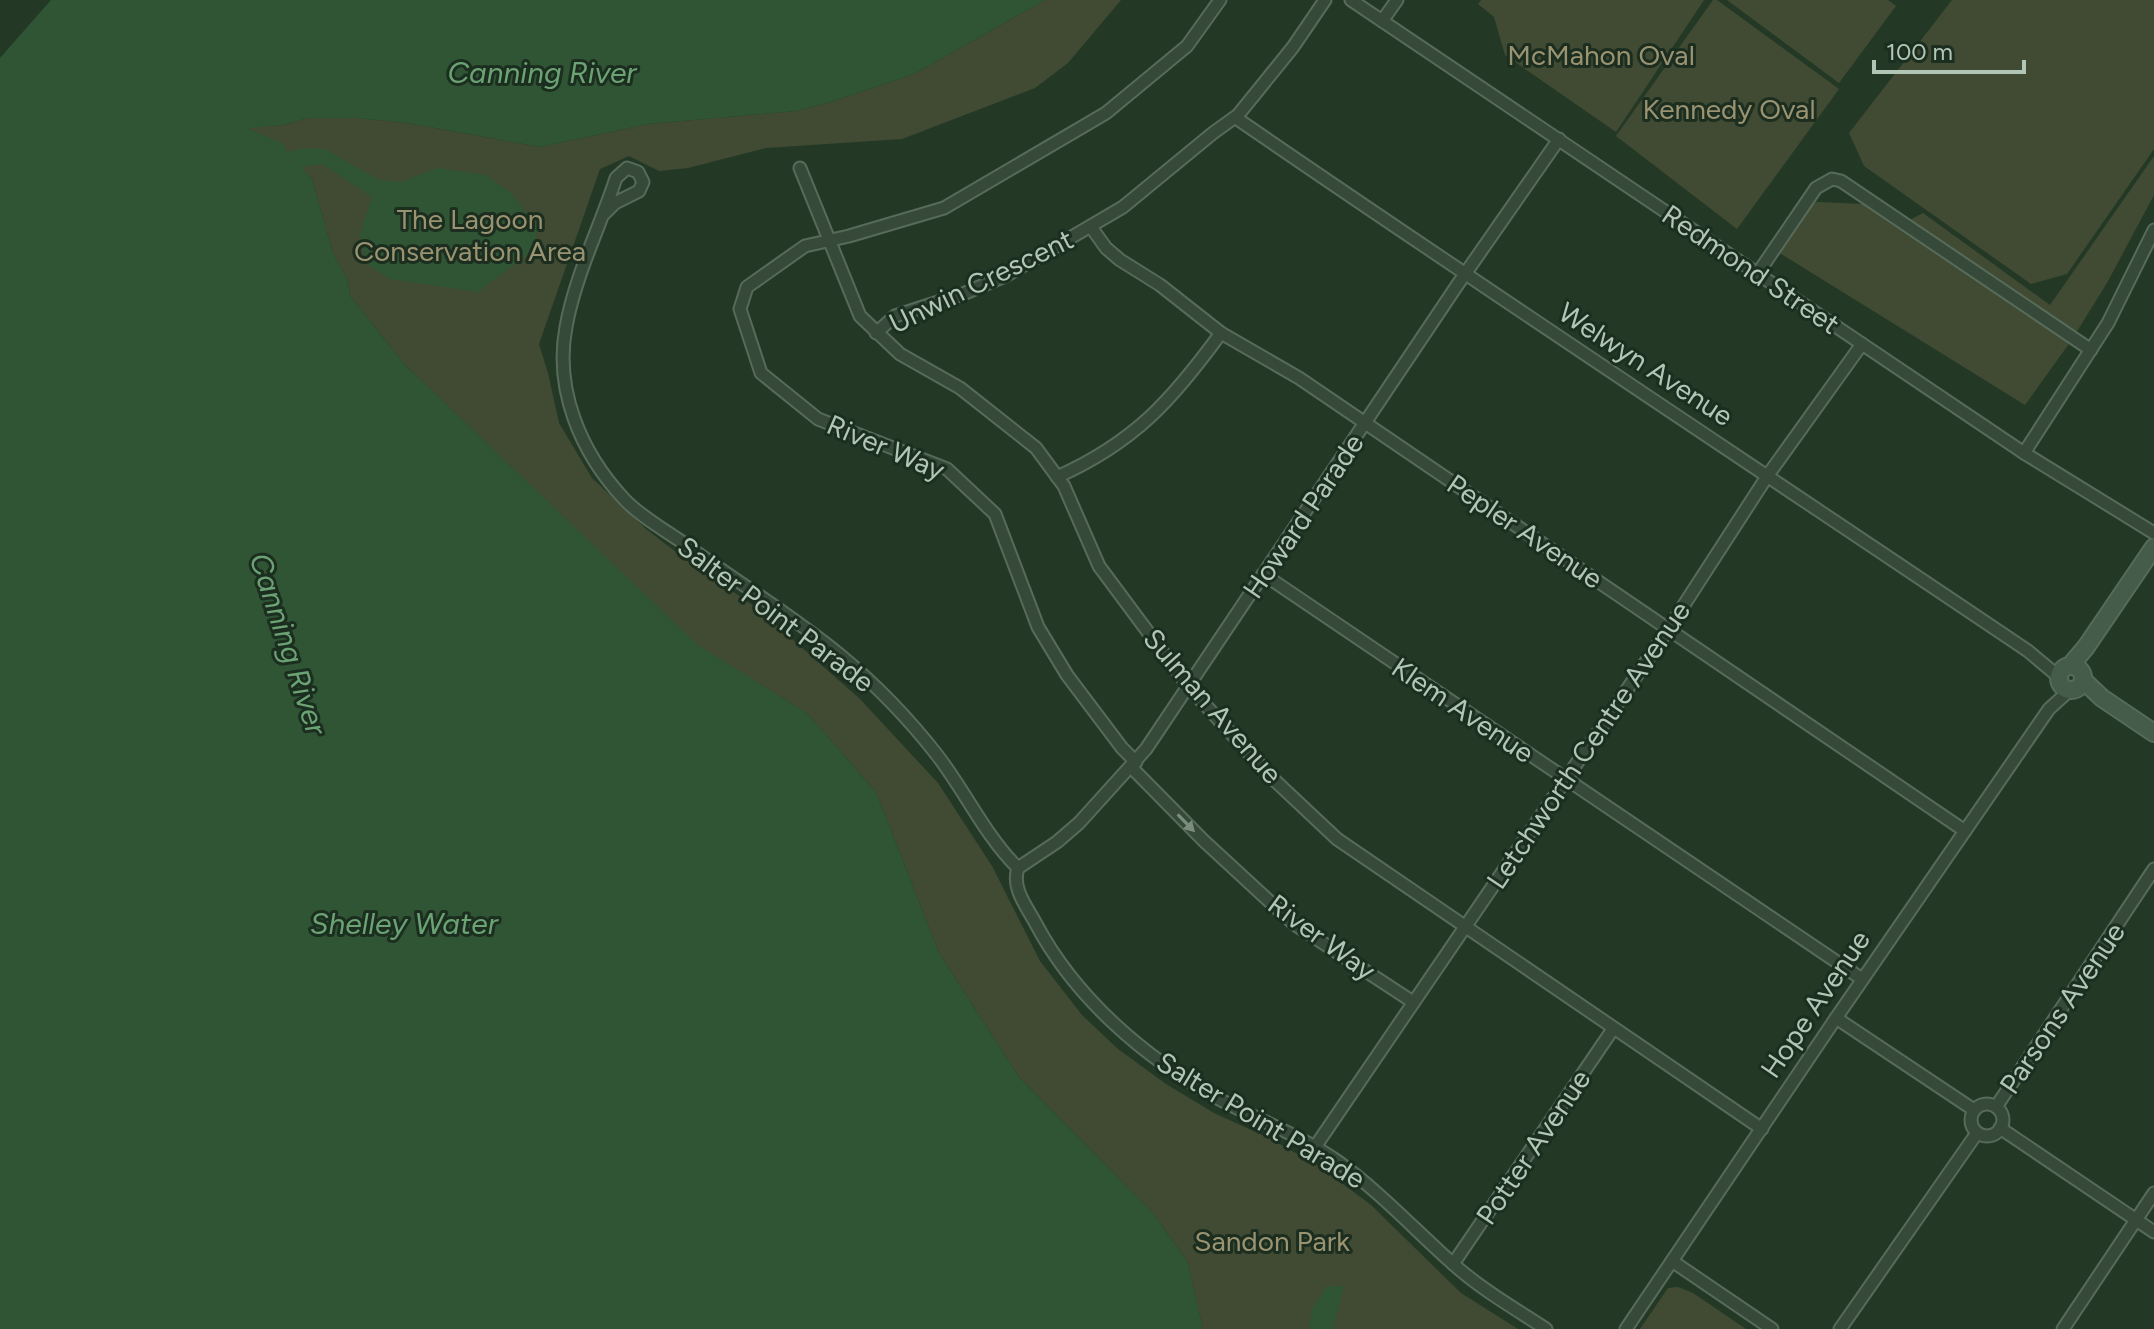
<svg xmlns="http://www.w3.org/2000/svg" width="2154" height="1329" viewBox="0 0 2154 1329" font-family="Figtree,sans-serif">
	<rect width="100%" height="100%" fill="#233926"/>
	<g fill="#414b33">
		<polygon points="1045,0 1121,0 1068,63 1035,88 902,139 766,148 688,168 659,171 629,156 600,169 539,344 548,373 559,423 592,478 646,529 689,562 757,608 860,699 938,783 992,866 1040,961 1082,1015 1118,1049 1166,1084 1214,1113 1271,1139 1320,1167 1371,1205 1461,1293 1518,1329 1203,1329 1187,1261 1153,1213 1019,1077 939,953 876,792 807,713 698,646 404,364 351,297 347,279 333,253 312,179 286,152 246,127 283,125 308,118 357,118 407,123 540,147 648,124 796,111 831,102 914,74"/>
		<polygon points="1481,0 1704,0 1616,132 1505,55 1494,17 1478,4"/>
		<polygon points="1713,0 1717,0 1839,89 1737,229 1616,136"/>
		<polygon points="1727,0 1888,0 1896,6 1839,83"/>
		<polygon points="1952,0 2154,0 2154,149 2067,274 2031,284 1864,166 1849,133"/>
		<polygon points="2154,156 2154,195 2107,283 2071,341 2025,405 1770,247 1790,216 1817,202 1864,204 1904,223 1923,213 2050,305"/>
		<polygon points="1678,1287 1693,1293 1746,1329 1640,1329 1668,1288"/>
	</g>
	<g fill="#2f5535">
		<polygon points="51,0 1045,0 914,74 831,102 796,111 648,124 540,147 407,123 357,118 308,118 283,125 247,128 283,144 287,152 304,148 325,149 379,180 401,182 438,168 486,175 512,194 538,228 531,252 478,292 390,279 367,264 360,235 372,197 322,164 301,167 312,179 333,253 347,279 351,297 404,364 698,645 807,713 876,792 939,953 1019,1077 1153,1213 1187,1261 1203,1329 0,1329 0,58"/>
		<polygon points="1327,1286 1344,1286 1333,1329 1309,1329 1312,1309"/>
	</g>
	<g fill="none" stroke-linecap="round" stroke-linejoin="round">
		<defs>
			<g id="street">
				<polyline points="1351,0 2024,453 2154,533"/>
				<polyline points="1382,21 1397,0"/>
				<path d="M1236,118C1498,298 1764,473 2028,651L2059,677"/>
				<polyline points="800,168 860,316 900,354 960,388 1036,448 1064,486 1099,566 1188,686 1270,776 1337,839 1762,1129"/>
				<path d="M604,214L615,203L639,191L643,182L638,172L627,168L616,178C600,227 575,276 566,327C554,390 581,453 624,499C640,516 663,529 682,542C734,580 790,614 840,655C875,684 909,719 937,755C965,791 986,837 1018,868C1011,888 1027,907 1036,924C1076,999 1145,1058 1219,1099C1258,1120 1300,1135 1337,1161C1379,1191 1413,1228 1451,1262C1479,1288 1514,1308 1546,1329"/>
				<polyline points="1091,227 1106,248 1120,260 1160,285 1221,333 1299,378 1965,831"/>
				<polyline points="1758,273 1816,188 1832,179 1841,181 2091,350"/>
				<polyline points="876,333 895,316 963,294 1007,275 1123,207 1213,133 1238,115 1293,47 1325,0"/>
				<polyline points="2024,453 2108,323 2154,230"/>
				<path d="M1057,477C1135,442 1172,400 1221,333"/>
				<polyline points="1263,574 1862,979"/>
				<polyline points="1136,762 1122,748 1067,675 1038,627 995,514 947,469 818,419 761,373 740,309 747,287 805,246 849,236 944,208 1106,113 1187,46 1220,0"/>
				<polyline points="1131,767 1204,841 1294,924 1413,1002"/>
				<polyline points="1018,868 1057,842 1079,823 1146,749 1458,284 1559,139"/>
				<polyline points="1836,1018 1974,1110"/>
				<circle cx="1987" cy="1120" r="16"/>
				<polyline points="1996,1107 2154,869"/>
				<polyline points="2000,1128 2154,1232"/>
				<polyline points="1315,1147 1669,628 1768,475 1862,344"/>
				<polyline points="1672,1261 1772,1329"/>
				<polyline points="1453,1264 1613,1029"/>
				<polyline points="1626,1329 1836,1018 2049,709 2070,690"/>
				<polyline points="1840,1329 1977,1133"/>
				<polyline points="2063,1329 2154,1193"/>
			</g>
			<g id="secondary">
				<circle cx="2071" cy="678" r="12"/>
				<polyline points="2070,666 2086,647 2154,547"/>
				<polyline points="2083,680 2102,698 2154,733"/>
			</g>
		</defs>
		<use href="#street" stroke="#576b5a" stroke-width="15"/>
		<use href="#secondary" stroke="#576b5a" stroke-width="20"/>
		<use href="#street" stroke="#374a3a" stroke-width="11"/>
		<use href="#secondary" stroke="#455c4a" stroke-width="16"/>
	</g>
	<defs><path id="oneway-solid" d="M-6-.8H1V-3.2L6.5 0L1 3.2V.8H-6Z" transform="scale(2)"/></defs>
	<use fill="#7b8e7e" href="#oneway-solid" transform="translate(1186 823) rotate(46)"/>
	<g text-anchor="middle" stroke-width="6" stroke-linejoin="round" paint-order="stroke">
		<g font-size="28" fill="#9a9371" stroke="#1c2e1f">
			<text x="1601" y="65">McMahon Oval</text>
			<text x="1729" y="119">Kennedy Oval</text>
			<text x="470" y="229">The Lagoon<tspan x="470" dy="32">Conservation Area</tspan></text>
			<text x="1272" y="1251">Sandon Park</text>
		</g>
		<g font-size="28" fill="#b2c6b5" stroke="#1c2e1f">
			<text transform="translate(1751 269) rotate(34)" y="10">Redmond Street</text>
			<text transform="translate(981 281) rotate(-26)" y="10">Unwin Crescent</text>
			<text transform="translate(1646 364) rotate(33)" y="10">Welwyn Avenue</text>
			<text transform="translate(886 447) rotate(23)" y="10">River Way</text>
			<text transform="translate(1303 516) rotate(-56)" y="10">Howard Parade</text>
			<text transform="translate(1525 531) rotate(34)" y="10">Pepler Avenue</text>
			<text transform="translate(776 614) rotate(37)" y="10">Salter Point Parade</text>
			<text transform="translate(1213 706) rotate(49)" y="10">Sulman Avenue</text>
			<text transform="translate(1463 710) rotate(34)" y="10">Klem Avenue</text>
			<text transform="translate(1588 745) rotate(-56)" y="10">Letchworth Centre Avenue</text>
			<text transform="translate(1322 937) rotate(36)" y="10">River Way</text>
			<text transform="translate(1815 1004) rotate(-56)" y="10">Hope Avenue</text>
			<text transform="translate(2062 1008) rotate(-56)" y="10">Parsons Avenue</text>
			<text transform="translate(1261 1120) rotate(31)" y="10">Salter Point Parade</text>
			<text transform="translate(1533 1147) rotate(-56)" y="10">Potter Avenue</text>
		</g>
		<g font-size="30" font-style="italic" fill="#6ca374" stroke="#1c2e1f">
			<text x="542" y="83">Canning River</text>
			<text transform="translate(288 644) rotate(72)" y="10">Canning River</text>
			<text x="404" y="934">Shelley Water</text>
		</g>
	</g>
	<path d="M1874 60v12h150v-12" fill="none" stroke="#b2c6b5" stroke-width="4"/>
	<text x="1886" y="60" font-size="24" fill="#b2c6b5" stroke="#1c2e1f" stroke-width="6" paint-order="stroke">100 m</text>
</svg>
